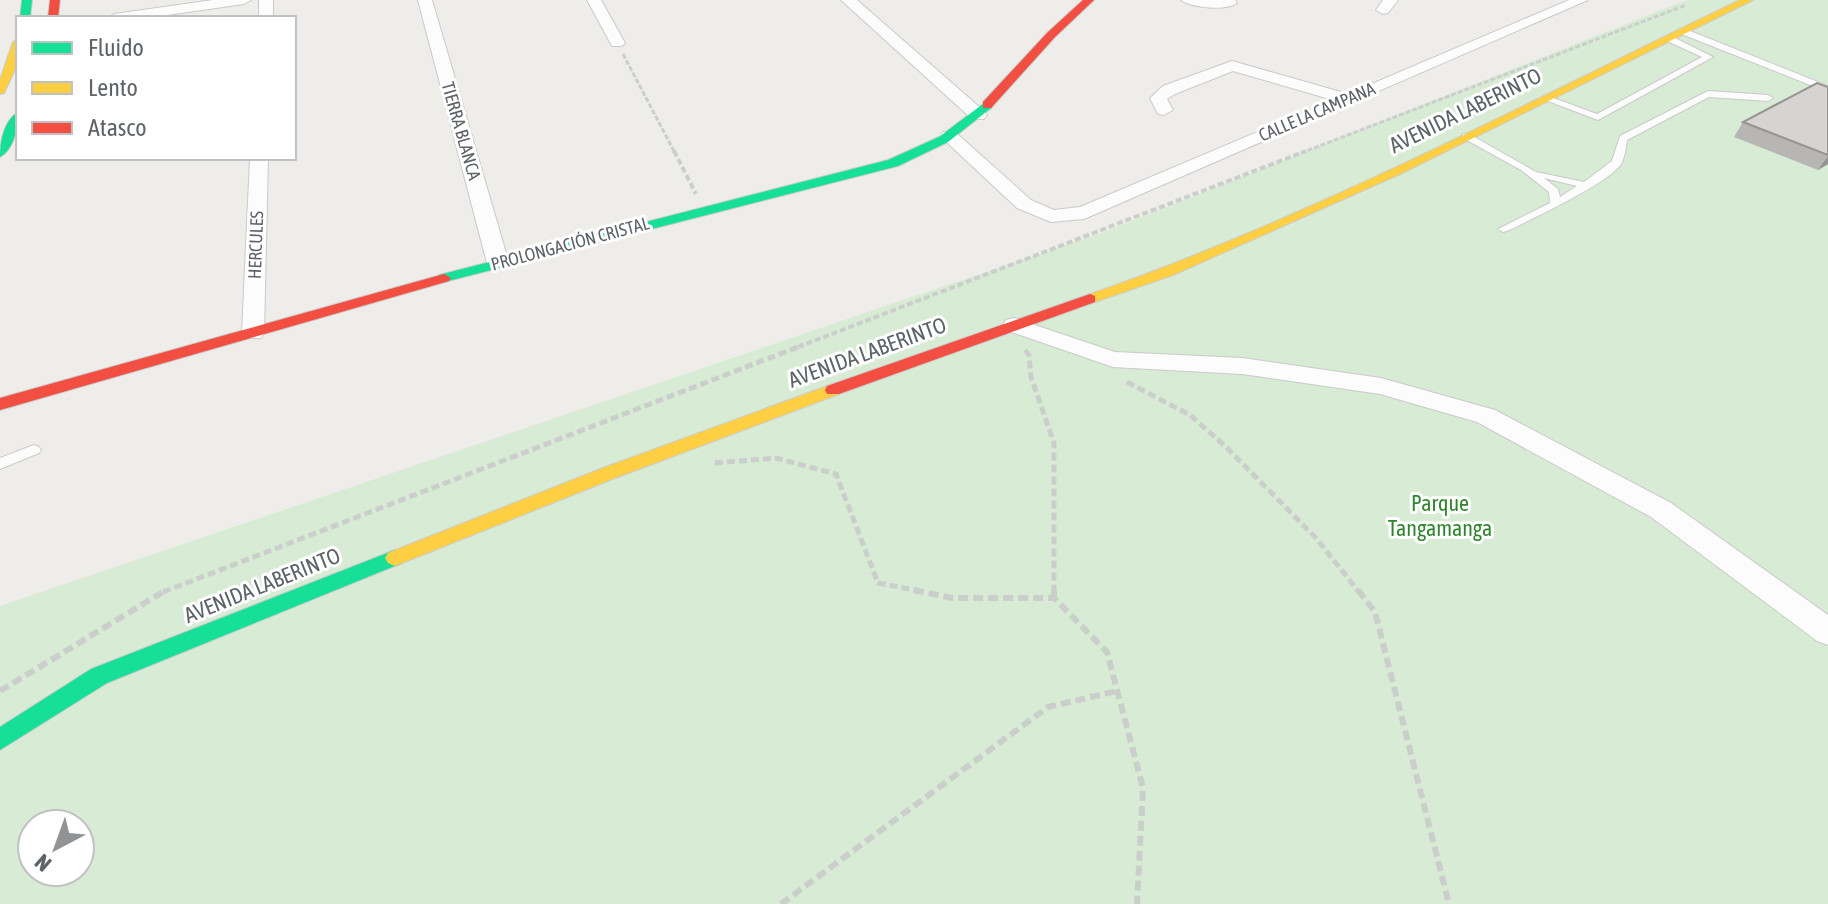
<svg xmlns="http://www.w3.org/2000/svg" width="1828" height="904" viewBox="0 0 1828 904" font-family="'Asap Condensed',sans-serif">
	<rect width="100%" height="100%" fill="#efede9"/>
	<path fill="#d8ebd4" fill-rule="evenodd" d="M1686,0H1828V904H0V606L1104,232ZM32,824H80V872H32Z"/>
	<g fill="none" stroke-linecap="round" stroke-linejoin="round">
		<defs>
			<g id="lane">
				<polygon points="1679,29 1685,29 1828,86 1828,92 1679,33"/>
				<polygon points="1665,36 1671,36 1713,57 1598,120 1540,98 1548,96 1597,114 1702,57 1665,40"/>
				<path d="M1708,91L1768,95L1773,98L1768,101L1709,97L1627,140C1626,147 1625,157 1621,164C1609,183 1530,220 1507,231L1503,232L1498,229L1550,203L1549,192L1521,170L1463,138V134H1469L1536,172L1584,182L1612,161L1620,136ZM1544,178L1577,186L1560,197L1558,189Z"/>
				<polygon points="34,445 39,447 41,450 39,453 0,469 0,458"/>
			</g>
			<g id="street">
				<polygon points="213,0 251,0 244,4 146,18 107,18 114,14"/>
				<rect x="259" y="0" width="14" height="18"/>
				<polygon points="418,0 432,0 509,263 505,267 491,267 487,263"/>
				<polygon points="587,0 601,0 625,43 622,46 612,46"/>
				<polygon points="841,0 857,0 984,111 987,115 984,119 972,119"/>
				<path d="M1181,0H1235L1237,3C1227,11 1191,8 1181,0Z"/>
				<polygon points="1383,0 1398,0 1388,13 1383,14 1376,10"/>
				<polygon points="1569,0 1588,0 1084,219 1051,222 1017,208 940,136 943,132 955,132 1031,200 1054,210 1080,207 1333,100 1233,71 1175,94 1167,99 1173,110 1164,115 1158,114 1150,98 1163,86 1232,61 1348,94"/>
				<polygon points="250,158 268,158 264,333 261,338 245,338 242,333"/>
				<polygon points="1014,318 1115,352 1242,358 1381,378 1495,410 1671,503 1828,615 1828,645 1817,641 1651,517 1477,422 1380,394 1242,374 1113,367 1006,330 1003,325 1006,320"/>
			</g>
			<g id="fast">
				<polygon points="22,0 32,0 30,18 20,18"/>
				<polygon points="987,101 993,105 991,108 948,142 898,166 444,282 437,278 439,275 888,160 939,137"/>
				<path d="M18,112C18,128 14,149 0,157C0,141 4,121 18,112Z"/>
				<polygon points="395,550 402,553 405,558 402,563 107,683 0,750 0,727 91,669"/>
			</g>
			<g id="slow">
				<path d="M1740,0H1753L1400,174L1173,275L1095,302H1085L1082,299L1085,296C1309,219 1526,103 1740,0Z"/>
				<polygon points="18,39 18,63 4,93 0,94 0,80 13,42"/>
				<polygon points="833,384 839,386 841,390 839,394 615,478 402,563 395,566 388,563 385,558 388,553 603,468"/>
			</g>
			<g id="jam">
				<polygon points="50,0 60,0 58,18 48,18"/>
				<polygon points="1083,0 1094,0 1055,37 991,108 983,108 983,102 1047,33"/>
				<polygon points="444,274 451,278 449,281 0,410 0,398"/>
				<polygon points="1090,294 1095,296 1095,302 839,394 827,394 825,390 827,386"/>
			</g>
		</defs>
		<use href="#lane" stroke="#cacaca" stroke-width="2"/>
		<use href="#street" stroke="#cacaca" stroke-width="2"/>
		<use href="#fast" stroke="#cbcbcb" stroke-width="2"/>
		<use href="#slow" stroke="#cbcbcb" stroke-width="2"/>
		<use href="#jam" stroke="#cbcbcb" stroke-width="2"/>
		<g stroke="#cbcfcb" stroke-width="3" stroke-dasharray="5 2" stroke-linecap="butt">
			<polyline points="623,54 675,153"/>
			<polyline points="1301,153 1686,5"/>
		</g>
		<g stroke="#cbcfcb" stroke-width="4" stroke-dasharray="6 3" stroke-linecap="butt">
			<polyline points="674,151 696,194"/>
			<polyline points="798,347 1306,151"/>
		</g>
		<g stroke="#cbcfcb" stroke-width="5" stroke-dasharray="8 4" stroke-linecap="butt">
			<polyline points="1025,350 1029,355 1031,377 1054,443 1054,592"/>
			<polyline points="1127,382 1190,415 1225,446 1316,538 1359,592"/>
			<polyline points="715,463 776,458 836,474 878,583 924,592"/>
			<polyline points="163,592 803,345"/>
		</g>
		<g stroke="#cbcfcb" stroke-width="6" stroke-dasharray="10 5" stroke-linecap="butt">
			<polyline points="914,590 952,598 1054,598 1107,652 1143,788 1137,904"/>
			<polyline points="1358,590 1375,612 1449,904"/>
			<polyline points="1054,598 1054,590"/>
			<polyline points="0,691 166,590"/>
			<polyline points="781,904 1048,707 1117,691"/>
		</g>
		<use href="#lane" fill="#fdfcfc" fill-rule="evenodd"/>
		<use href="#street" fill="#fdfcfc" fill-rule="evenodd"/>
		<use href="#fast" fill="#16e098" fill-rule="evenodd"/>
		<use href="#slow" fill="#ffcf43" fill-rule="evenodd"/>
		<use href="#jam" fill="#f24e42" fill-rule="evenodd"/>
	</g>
	<polygon fill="#b7b6b5" points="1828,87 1828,164 1818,170 1734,137 1743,122"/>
	<polygon fill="#959493" points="1828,156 1828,164 1818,170"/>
	<polygon fill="#d5d4d2" stroke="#959493" stroke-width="2" points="1817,83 1828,87 1828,155 1743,122"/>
	<g text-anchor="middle" stroke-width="6" stroke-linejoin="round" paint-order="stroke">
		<g font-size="18" fill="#5e6368" stroke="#fff">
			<text transform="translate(1317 112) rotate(-23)" y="6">CALLE LA CAMPANA</text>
			<text transform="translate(461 131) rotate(74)" y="6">TIERRA BLANCA</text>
			<text transform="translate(570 244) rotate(-15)" y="6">PROLONGACIÓN CRISTAL</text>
			<text transform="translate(256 245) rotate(-88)" y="6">HERCULES</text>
		</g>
		<g font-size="22" fill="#5e6368" stroke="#fff">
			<text transform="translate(1465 110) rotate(-26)" y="8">AVENIDA LABERINTO</text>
			<text transform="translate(867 352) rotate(-20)" y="8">AVENIDA LABERINTO</text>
			<text transform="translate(262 585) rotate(-22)" y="8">AVENIDA LABERINTO</text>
		</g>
		<g font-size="22" fill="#328530" stroke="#fff">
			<text x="1440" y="511">Parque<tspan x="1440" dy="25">Tangamanga</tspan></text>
		</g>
	</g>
	<rect x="16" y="16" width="280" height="144" fill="#ffffff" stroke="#bfc1c3" stroke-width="2"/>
	<rect x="32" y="42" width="40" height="12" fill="#16e098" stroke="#bfc1c3" stroke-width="2"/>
	<text x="88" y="56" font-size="24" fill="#5e6368">Fluido</text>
	<rect x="32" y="82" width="40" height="12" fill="#ffcf43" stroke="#bfc1c3" stroke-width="2"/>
	<text x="88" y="96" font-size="24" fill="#5e6368">Lento</text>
	<rect x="32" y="122" width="40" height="12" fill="#f24e42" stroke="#bfc1c3" stroke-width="2"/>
	<text x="88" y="136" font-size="24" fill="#5e6368">Atasco</text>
	<g transform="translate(56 848) rotate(221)"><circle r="38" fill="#ffffff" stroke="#bfc1c3" stroke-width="2"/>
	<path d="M0-6L14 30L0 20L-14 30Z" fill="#919395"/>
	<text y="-12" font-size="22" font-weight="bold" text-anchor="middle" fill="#5e6368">N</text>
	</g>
</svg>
